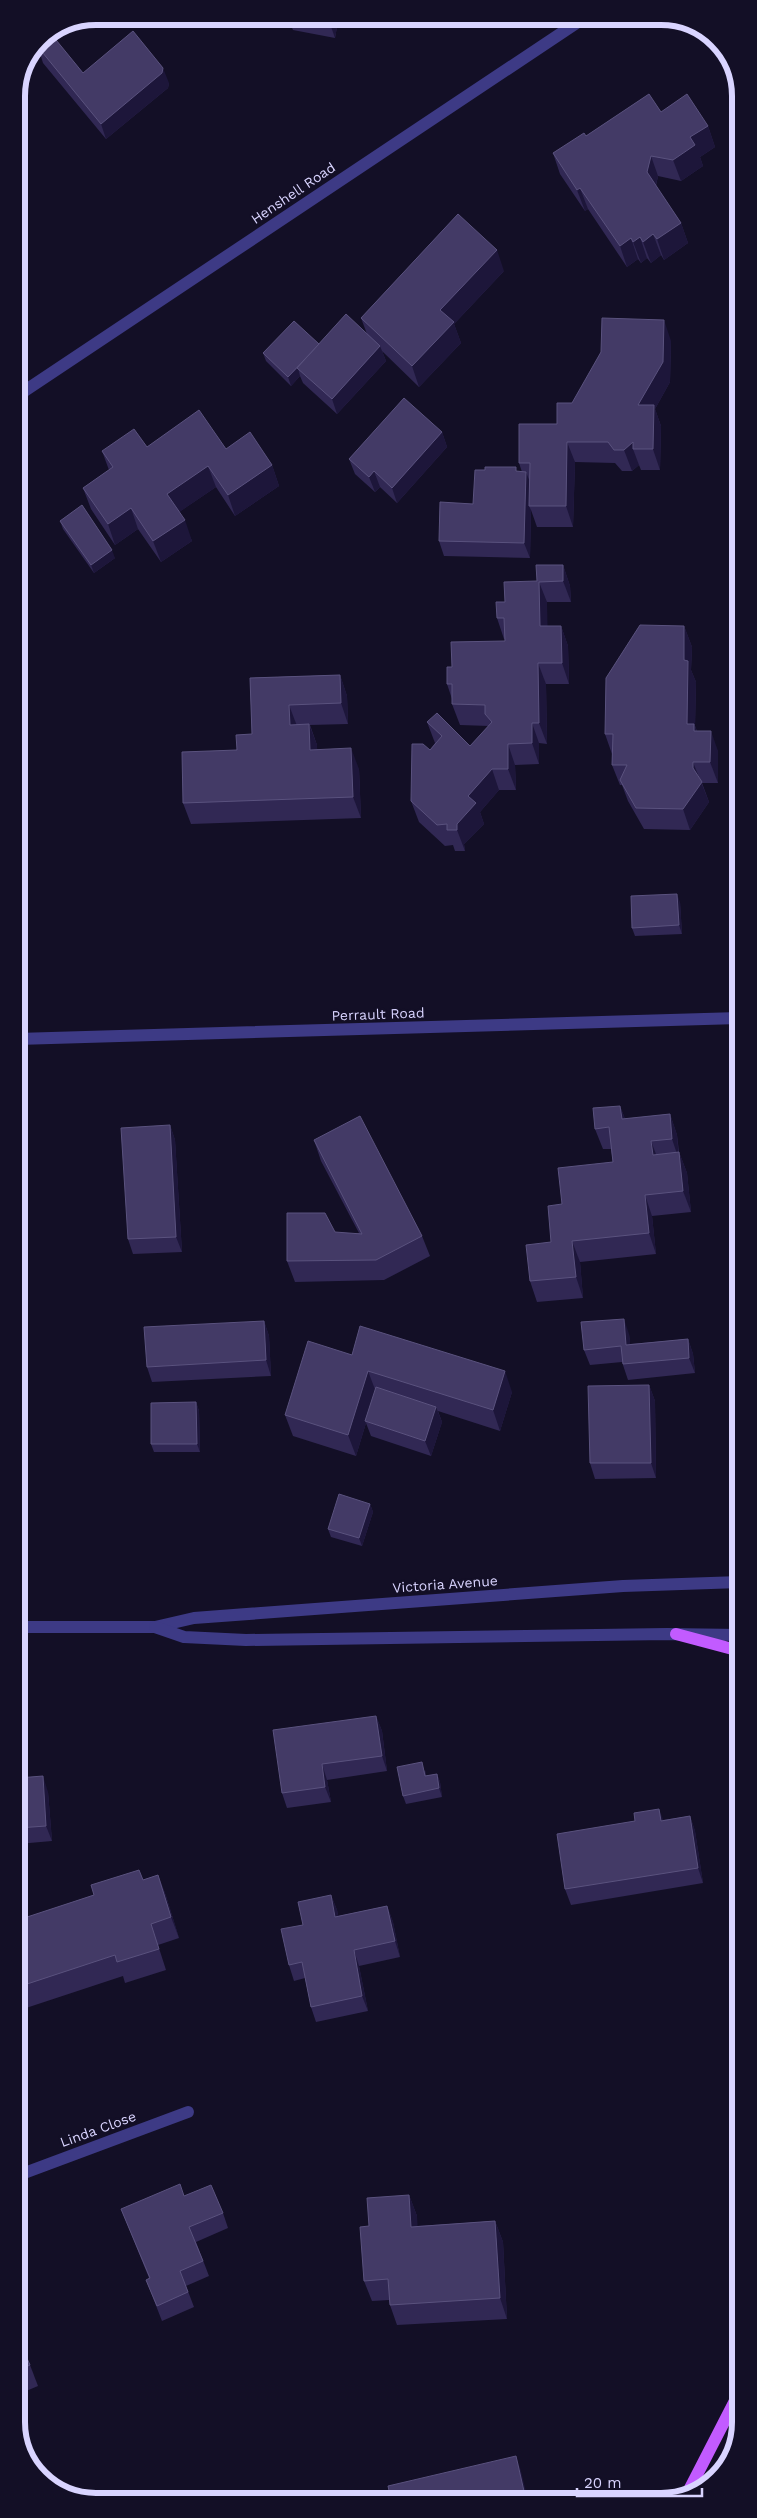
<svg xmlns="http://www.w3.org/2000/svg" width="757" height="2518" viewBox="0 0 757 2518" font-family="'Work Sans',sans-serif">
	<rect width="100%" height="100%" fill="#130f26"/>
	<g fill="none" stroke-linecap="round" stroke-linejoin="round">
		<g stroke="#3d3a85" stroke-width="12">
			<polyline points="17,396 587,16"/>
			<polyline points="17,1039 739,1018"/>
			<polyline points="18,1627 155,1627 194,1618 623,1586 740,1582"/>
			<polyline points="155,1627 184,1637 246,1640 667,1634 740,1635"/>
			<polyline points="19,2175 188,2112"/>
		</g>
		<g stroke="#c25bff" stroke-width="12">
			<polyline points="676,1634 740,1651"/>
			<polyline points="686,2496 741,2389"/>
		</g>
	</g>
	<g fill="#312854">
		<polygon points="287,16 339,16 335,38 293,30"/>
		<polygon points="38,47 83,73 169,83 168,88 106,139 43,63"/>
		<polygon points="661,112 708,126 715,147 700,157 703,166 681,181 658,176 656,186 681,223 688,243 664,260 661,255 651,263 647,258 641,263 638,259 627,267 588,209 585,211 560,174 553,153 586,136"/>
		<polygon points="504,271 454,324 461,343 419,387 382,351 386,361 337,414 303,383 300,376 291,386 266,361 263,353 319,344 367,334 361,318"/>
		<polygon points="671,341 670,382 655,409 661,426 660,470 641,470 639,465 632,471 622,471 615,463 575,462 573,527 537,527 531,510 530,558 444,556 439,541 473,504 485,470 522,472 519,463 557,424 572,403"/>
		<polygon points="442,432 447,447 397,503 380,487 375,492 355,474 349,459"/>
		<polygon points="147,447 226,449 272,465 279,486 235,516 216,487 179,512 192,541 161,562 138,529 115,545 91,509 83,488 109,470 102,451"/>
		<polygon points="60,521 115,558 94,573 63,529"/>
		<polygon points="563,565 570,586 571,602 547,602 547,626 561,626 568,646 569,684 546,684 547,744 539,743 539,764 515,765 516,790 499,790 480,812 484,824 464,844 465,851 455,851 453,845 445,846 419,822 411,801 430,750 435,743 427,722 470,746 489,726 460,725 452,704 452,699 447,684 452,667 505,641 505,639 504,639 497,618 505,602"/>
		<polygon points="684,626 692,647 691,670 696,682 695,726 697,731 718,751 718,783 702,783 709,802 690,830 644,829 628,801 622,785 620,785 612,765 612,754 605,734"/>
		<polygon points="340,675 347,696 348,724 310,725 317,745 317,749 359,769 361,818 191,824 183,803 252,734 250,678"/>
		<polygon points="680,902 682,934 635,936 632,928"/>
		<polygon points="620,1106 625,1119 670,1114 677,1135 679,1152 687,1173 691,1212 652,1216 656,1254 580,1262 583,1298 537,1302 530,1281 551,1242 562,1204 613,1162 611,1149 603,1149 595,1129"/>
		<polygon points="170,1125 175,1140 182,1252 133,1254 128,1239"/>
		<polygon points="314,1140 422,1236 430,1256 384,1280 295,1282 287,1261 359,1233 321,1161"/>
		<polygon points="264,1321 269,1336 271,1376 152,1382 147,1367"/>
		<polygon points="629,1334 630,1344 688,1339 693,1354 695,1373 628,1380 622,1362 590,1365 584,1350"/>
		<polygon points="352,1355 512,1392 500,1431 438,1411 442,1422 431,1456 371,1436 366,1423 356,1456 293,1436 285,1415"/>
		<polygon points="649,1385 655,1401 656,1478 595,1479 590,1463"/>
		<polygon points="196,1402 199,1411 200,1452 154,1452 151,1444"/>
		<polygon points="370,1504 373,1512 362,1546 331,1537 328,1529"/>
		<polygon points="376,1716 382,1731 387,1771 327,1780 331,1802 287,1808 282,1793"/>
		<polygon points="425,1770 426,1776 437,1774 440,1782 442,1797 406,1804 403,1796"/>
		<polygon points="18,1778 48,1792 52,1841 18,1844"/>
		<polygon points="690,1816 695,1831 703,1883 571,1905 565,1889 663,1820"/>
		<polygon points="158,1875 166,1896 179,1938 158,1945 166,1970 125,1983 123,1976 23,2009 18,1995 18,1920"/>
		<polygon points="331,1895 337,1910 338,1916 387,1906 393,1922 400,1957 359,1966 368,2011 316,2022 311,2007 305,1978 294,1981 289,1965 303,1925"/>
		<polygon points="409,2195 417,2216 417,2226 495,2221 503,2242 507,2319 397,2325 390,2305 389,2300 372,2301 364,2281 369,2226"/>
		<polygon points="184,2196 223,2213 228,2228 196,2242 209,2276 186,2286 194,2307 162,2321 146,2280 149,2278 121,2209"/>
		<polygon points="19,2340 30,2365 38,2386 19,2394"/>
	</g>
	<g fill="#1d163a">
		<polygon points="328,16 339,16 335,38 328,18"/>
		<polygon points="163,68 169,83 168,88 106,139 101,124"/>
		<polygon points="708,126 715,147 700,157 703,166 681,181 673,160 690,137"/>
		<polygon points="651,156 658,176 654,193 647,172"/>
		<polygon points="580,188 588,209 585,211 577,190"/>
		<polygon points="16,199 19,208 16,210"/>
		<polygon points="681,223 688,243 664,260 657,239"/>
		<polygon points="653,234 661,255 651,263 643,242"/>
		<polygon points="640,237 647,258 641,263 633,242"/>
		<polygon points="631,238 638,259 627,267 620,246"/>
		<polygon points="497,250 504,271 454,324 461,343 419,387 412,366 440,310"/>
		<polygon points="664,320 671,341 670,382 655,409 661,426 660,470 638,405"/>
		<polygon points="380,346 386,361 337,414 332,399"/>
		<polygon points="298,368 300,376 291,386 288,377"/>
		<polygon points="442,432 447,447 397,503 392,488"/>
		<polygon points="567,442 575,462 573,527 566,506"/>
		<polygon points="633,442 633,449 639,465 632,471 624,450"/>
		<polygon points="272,465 279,486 235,516 228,495"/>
		<polygon points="208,466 216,487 175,515 167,494"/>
		<polygon points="374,471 380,487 375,492 369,477"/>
		<polygon points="526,472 532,487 529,506 531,510 530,558 524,543"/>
		<polygon points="131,508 138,529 115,545 108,524"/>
		<polygon points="185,520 192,541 161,562 153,541"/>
		<polygon points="112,550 115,558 94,573 91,565"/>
		<polygon points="563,565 570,586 571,602 563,581"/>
		<polygon points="539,582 547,602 548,647 540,626"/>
		<polygon points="561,626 568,646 569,684 562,663"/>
		<polygon points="684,626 692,647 691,670 696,682 695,726 702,745 687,724 684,660"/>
		<polygon points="538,663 546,684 547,744 539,723"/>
		<polygon points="340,675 347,696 348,724 341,703"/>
		<polygon points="289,705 297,726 290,725"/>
		<polygon points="532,723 539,743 539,764 532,743"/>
		<polygon points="309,724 317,745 318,770 310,750"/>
		<polygon points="711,731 718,751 718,783 710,762"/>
		<polygon points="508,744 515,765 516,790 508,769"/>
		<polygon points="351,748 359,769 361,818 353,797"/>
		<polygon points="693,762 709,802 690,830 683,809 693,768"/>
		<polygon points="492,769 499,790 480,812 484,824 464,844 465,851 457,830 457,824 468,796"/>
		<polygon points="17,814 22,829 17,834"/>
		<polygon points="677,894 680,902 682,934 679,925"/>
		<polygon points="620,1106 628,1126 622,1119"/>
		<polygon points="670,1114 677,1135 679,1160 672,1139"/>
		<polygon points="170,1125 175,1140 182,1252 176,1237"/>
		<polygon points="651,1141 659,1162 653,1155"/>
		<polygon points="679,1152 687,1173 691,1212 683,1191"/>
		<polygon points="645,1195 652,1216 656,1254 649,1233"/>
		<polygon points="572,1241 580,1262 583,1298 576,1277"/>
		<polygon points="624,1319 629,1334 632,1360 626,1345"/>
		<polygon points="264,1321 269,1336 271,1376 266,1360"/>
		<polygon points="688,1339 693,1354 695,1373 689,1358"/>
		<polygon points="368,1371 376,1392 365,1421 366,1423 356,1456 348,1435"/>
		<polygon points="505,1371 512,1392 500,1431 493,1410"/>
		<polygon points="649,1385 655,1401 656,1478 651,1463"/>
		<polygon points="196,1402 199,1411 200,1452 197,1444"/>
		<polygon points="436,1407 442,1422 431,1456 425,1441"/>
		<polygon points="370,1504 373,1512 362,1546 359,1538"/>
		<polygon points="376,1716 382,1731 387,1771 382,1756"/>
		<polygon points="322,1764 327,1780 331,1802 325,1787"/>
		<polygon points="437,1774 440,1782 442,1797 439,1788"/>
		<polygon points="43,1776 48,1792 52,1841 46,1826"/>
		<polygon points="659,1809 665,1824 661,1821"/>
		<polygon points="690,1816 695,1831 703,1883 698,1868"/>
		<polygon points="158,1875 166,1896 179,1938 171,1917"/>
		<polygon points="331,1895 337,1910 341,1932 335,1917"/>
		<polygon points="387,1906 393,1922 400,1957 395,1941"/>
		<polygon points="354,1950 359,1966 368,2011 362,1996"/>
		<polygon points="409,2195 417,2216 419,2248 411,2227"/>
		<polygon points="495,2221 503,2242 507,2319 500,2298"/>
		<polygon points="516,2456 521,2471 528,2500 526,2500"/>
	</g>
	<g fill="#433a66" stroke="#5a527e">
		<polygon points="133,31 163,68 162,73 101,124 38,47 52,35 83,73"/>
		<polygon points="649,94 661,112 687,94 708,126 690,137 695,145 673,160 651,156 647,172 681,223 657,239 653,234 643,242 640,237 633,242 631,238 620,246 580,188 577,190 553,153 584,133 586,136"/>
		<polygon points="458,214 497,250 440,310 454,322 412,366 361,318"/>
		<polygon points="346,314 380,346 332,399 297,368"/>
		<polygon points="602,318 664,320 663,362 638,405 654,405 653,449 633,449 633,442 624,450 614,450 608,442 567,442 566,506 529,506 530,463 519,463 519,424 557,424 557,403 572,403 601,352"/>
		<polygon points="294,321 319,344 288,377 263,353"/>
		<polygon points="404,398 442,432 392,488 374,471 369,477 349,459"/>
		<polygon points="199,410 226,449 250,432 272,465 228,495 208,466 167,494 185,520 153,541 131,508 108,524 83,488 113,467 102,451 134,429 147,447"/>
		<polygon points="485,467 516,467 516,471 526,472 524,543 439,541 440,502 473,504 475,470 485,470"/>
		<polygon points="82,505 112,550 91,565 60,521"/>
		<polygon points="536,565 563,565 563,581 539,582 540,626 561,626 562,663 538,663 539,723 532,723 532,743 508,744 508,769 492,769 468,796 476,803 457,824 457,830 447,830 447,824 437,825 411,801 412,744 423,744 430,750 442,736 427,722 437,713 470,746 492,722 485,714 485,705 452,704 452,684 447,684 447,667 452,667 451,642 505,641 504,618 497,618 496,602 505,602 504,582 537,581"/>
		<polygon points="640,625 684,626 684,660 688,661 687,724 694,724 694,731 711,731 710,762 693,762 693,768 702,782 683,809 636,808 620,780 627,765 612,765 613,734 605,734 606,678"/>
		<polygon points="340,675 341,703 289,705 290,725 309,724 310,750 351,748 353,797 183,803 182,752 237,750 236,735 252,734 250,678"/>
		<polygon points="677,894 679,925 632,928 631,896"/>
		<polygon points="620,1106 622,1119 670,1114 672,1139 651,1141 653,1155 679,1152 683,1191 645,1195 649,1233 572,1241 576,1277 530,1281 526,1245 551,1242 548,1206 562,1204 558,1168 613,1162 609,1127 595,1129 593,1108"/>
		<polygon points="360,1116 422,1236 376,1260 287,1261 287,1213 325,1213 335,1232 362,1234 314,1140"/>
		<polygon points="170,1125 176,1237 128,1239 121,1128"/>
		<polygon points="624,1319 626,1345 688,1339 689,1358 623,1364 621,1346 584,1350 581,1322"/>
		<polygon points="264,1321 266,1360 147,1367 144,1327"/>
		<polygon points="360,1326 505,1371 493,1410 368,1371 348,1435 285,1415 308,1341 352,1355"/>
		<polygon points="649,1385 651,1463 590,1463 588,1386"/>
		<polygon points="376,1387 436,1407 425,1441 365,1421"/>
		<polygon points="196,1402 197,1444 151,1444 151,1403"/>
		<polygon points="339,1494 370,1504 359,1538 328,1529"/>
		<polygon points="376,1716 382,1756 322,1764 325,1787 282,1793 273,1730"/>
		<polygon points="422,1762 425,1776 437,1774 439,1788 403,1796 397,1767"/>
		<polygon points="43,1776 46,1826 18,1828 18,1778"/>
		<polygon points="659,1809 661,1821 690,1816 698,1868 565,1889 557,1834 635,1821 634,1813"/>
		<polygon points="139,1870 143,1880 158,1875 171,1917 151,1924 159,1949 117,1962 115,1955 18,1987 18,1920 94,1895 91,1885"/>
		<polygon points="331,1895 335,1917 387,1906 395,1941 354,1950 362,1996 311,2007 302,1962 289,1965 281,1929 303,1925 298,1902"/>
		<polygon points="180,2184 184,2196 211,2185 223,2213 189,2227 203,2261 180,2271 188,2292 157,2306 146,2280 150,2278 121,2209"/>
		<polygon points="409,2195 411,2227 495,2221 500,2298 390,2305 388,2279 364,2281 360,2227 369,2226 367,2198"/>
		<polygon points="19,2340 30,2365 19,2370"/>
		<polygon points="19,2438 28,2458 19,2443"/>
		<polygon points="516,2456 526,2500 391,2500 388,2486"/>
		<polygon points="168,2491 190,2501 169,2501"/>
		<polygon points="233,2496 233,2501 207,2501"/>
	</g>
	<g text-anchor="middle" stroke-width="4.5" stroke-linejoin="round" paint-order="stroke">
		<g font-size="14" fill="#d9d4ff" stroke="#130f26">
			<text transform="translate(293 193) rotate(-34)" y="5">Henshell Road</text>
			<text transform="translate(378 1014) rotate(-2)" y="5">Perrault Road</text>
			<text transform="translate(445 1584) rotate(-4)" y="5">Victoria Avenue</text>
			<text transform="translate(98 2129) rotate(-20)" y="5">Linda Close</text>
		</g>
	</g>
	<path d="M0 0H757V2518H0ZM96 25H661A71 71 0 0 1 732 96V2422A71 71 0 0 1 661 2493H96A71 71 0 0 1 25 2422V96A71 71 0 0 1 96 25Z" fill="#130f26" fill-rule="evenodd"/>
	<path fill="none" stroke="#d9d4ff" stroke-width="6" d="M96 25H661A71 71 0 0 1 732 96V2422A71 71 0 0 1 661 2493H96A71 71 0 0 1 25 2422V96A71 71 0 0 1 96 25Z"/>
	<path d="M577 2488v8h125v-8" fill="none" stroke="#d9d4ff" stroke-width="2.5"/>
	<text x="584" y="2488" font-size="15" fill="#d9d4ff" stroke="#130f26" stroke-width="4" paint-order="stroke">20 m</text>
</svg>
